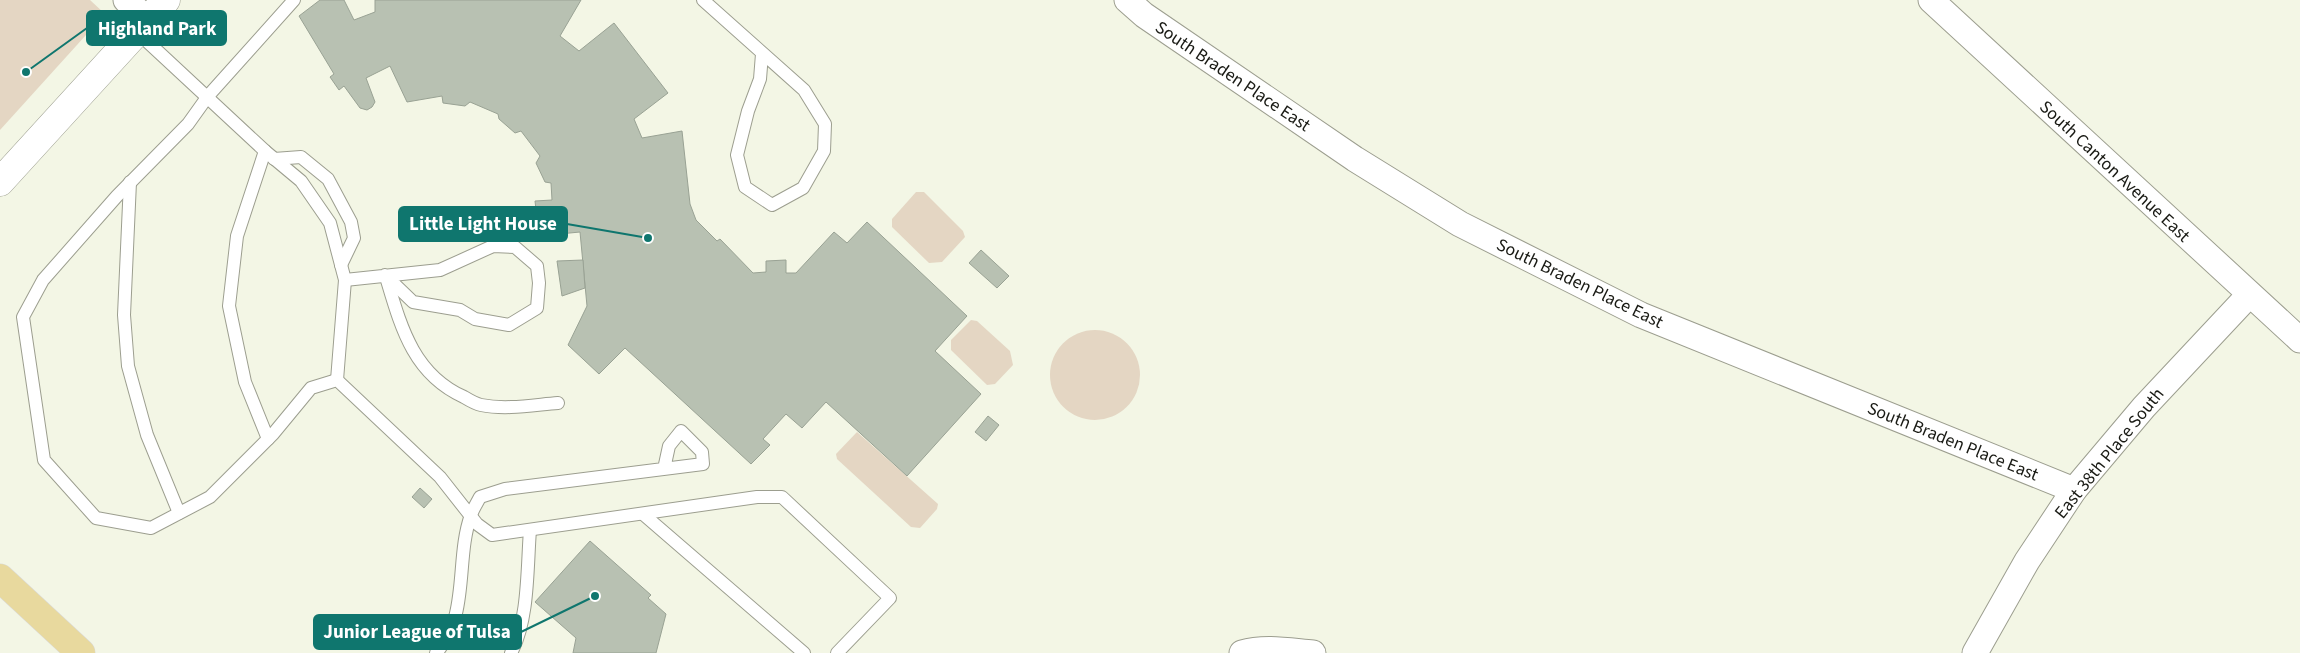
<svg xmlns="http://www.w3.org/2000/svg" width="2300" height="653" viewBox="0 0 2300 653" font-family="'Source Sans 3',sans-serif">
	<rect width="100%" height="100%" fill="#f3f6e5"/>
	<g fill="#e4d6c3">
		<polygon points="0,0 90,0 105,14 0,130"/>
		<polygon points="916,192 924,192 963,231 965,237 942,262 929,263 892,227 892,219"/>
		<polygon points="971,320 977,321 1010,351 1013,365 995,384 987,385 951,350 951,340"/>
		<circle cx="1095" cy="375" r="45"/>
		<polygon points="857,432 938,504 937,509 920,528 911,527 837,459 836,454"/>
	</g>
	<g fill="#b8c1b2" stroke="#99a294">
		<polygon points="320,0 344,0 354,20 375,12 375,0 581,0 560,36 579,51 614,23 668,93 634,119 642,138 682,131 690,204 696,220 717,241 720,239 753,273 766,272 766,261 786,260 786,273 796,273 834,232 847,243 867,222 967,316 935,351 981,394 907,476 826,402 802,428 786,414 763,439 770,445 751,464 625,348 599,374 568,345 587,306 580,232 539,236 535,201 552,200 551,183 545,182 536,163 540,156 521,131 515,133 499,119 498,114 470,102 465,106 443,103 442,96 407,102 390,66 366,78 375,102 372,107 367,110 360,108 344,86 339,90 330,77 334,74 299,16"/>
		<polygon points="981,250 1009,276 997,288 969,263"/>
		<polygon points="583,260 585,288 562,296 557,261"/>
		<polygon points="988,416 999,425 986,441 975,432"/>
		<polygon points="420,488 432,499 424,508 412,497"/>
		<polygon points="590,541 651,595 648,598 666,614 656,653 573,653 576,638 535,602"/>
	</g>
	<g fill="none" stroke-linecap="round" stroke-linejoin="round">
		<defs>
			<g id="service">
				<polyline points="294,0 208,96 188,124 117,196 43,280 23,317 44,460 96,518 151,528 210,497 273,434 311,388 337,380 440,477 477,524 492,535 757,497 782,497 890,598 837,653"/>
				<polyline points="703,0 804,90 825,124 824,151 803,188 772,205 745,187 737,155 748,111 760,79 762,54"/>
				<polyline points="137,32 265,151 301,181 330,223 345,280 337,380"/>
				<polyline points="265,151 237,236 229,306 245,382 268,439"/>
				<polyline points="274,159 301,157 328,179 351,222 354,238 341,265"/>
				<polyline points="130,182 124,315 128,366 147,435 179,513"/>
				<path d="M386,277C401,327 413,374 464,397C469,400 476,404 481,405C506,410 533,405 558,403"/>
				<polyline points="345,280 440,270 493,246 515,247 537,266 539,283 537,308 509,325 475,319 460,310 413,302 385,275"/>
				<polyline points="643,514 804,653"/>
				<path d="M436,653C470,616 455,559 471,515C473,509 477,503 480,497L505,489L703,464L702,452L681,431L669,446L664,469"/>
				<path d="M511,653C529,620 527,567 530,530"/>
			</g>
			<g id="minor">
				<polyline points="126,0 148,20"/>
				<polyline points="1127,0 1144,15 1355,159 1460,224 1641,315 2074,490"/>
				<polyline points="1931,0 2300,340"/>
				<path d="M1242,653C1265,646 1290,651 1313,653"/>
				<polyline points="1975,653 2027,561 2074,490 2144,407 2249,295"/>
			</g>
			<polyline id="tertiary" points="0,182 166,0"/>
			<polyline id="primary" points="0,578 81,653"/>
		</defs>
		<use href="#service" stroke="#9c9e8f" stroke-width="14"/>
		<use href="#minor" stroke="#9c9e8f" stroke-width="27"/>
		<use href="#tertiary" stroke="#9c9e8f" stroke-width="29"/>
		<use href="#primary" stroke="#dadad9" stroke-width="29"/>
		<use href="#service" stroke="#fff" stroke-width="12"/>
		<use href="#minor" stroke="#fff" stroke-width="25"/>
		<use href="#tertiary" stroke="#fff" stroke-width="28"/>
		<use href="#primary" stroke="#e8d99e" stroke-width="28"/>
	</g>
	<g text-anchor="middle" stroke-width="4" stroke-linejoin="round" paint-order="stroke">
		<g font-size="18" fill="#191a14" stroke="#fff">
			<text transform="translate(1233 76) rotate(34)" y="6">South Braden Place East</text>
			<text transform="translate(2115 171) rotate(43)" y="6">South Canton Avenue East</text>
			<text transform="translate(1580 283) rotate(26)" y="6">South Braden Place East</text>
			<text transform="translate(1953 441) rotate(22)" y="6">South Braden Place East</text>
			<text transform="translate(2109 453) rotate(-51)" y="6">East 38th Place South</text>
		</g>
	</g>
	<path fill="none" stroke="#0f766e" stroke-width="2" d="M26 72L87 28M648 238L567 224M595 596L521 632"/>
	<g fill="#0f766e" stroke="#fff" stroke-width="2">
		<circle cx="26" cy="72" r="5"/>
		<circle cx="648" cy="238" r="5"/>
		<circle cx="595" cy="596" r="5"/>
	</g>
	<g fill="#0f766e" stroke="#0f766e" stroke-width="2">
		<rect x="87" y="11" width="139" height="34" rx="5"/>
		<rect x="399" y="207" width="168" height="34" rx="5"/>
		<rect x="314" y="615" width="207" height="34" rx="5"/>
	</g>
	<g font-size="19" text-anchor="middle" font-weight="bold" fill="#fff">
		<text x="157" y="35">Highland Park</text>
		<text x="483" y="230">Little Light House</text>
		<text x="417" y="638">Junior League of Tulsa</text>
	</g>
</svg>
